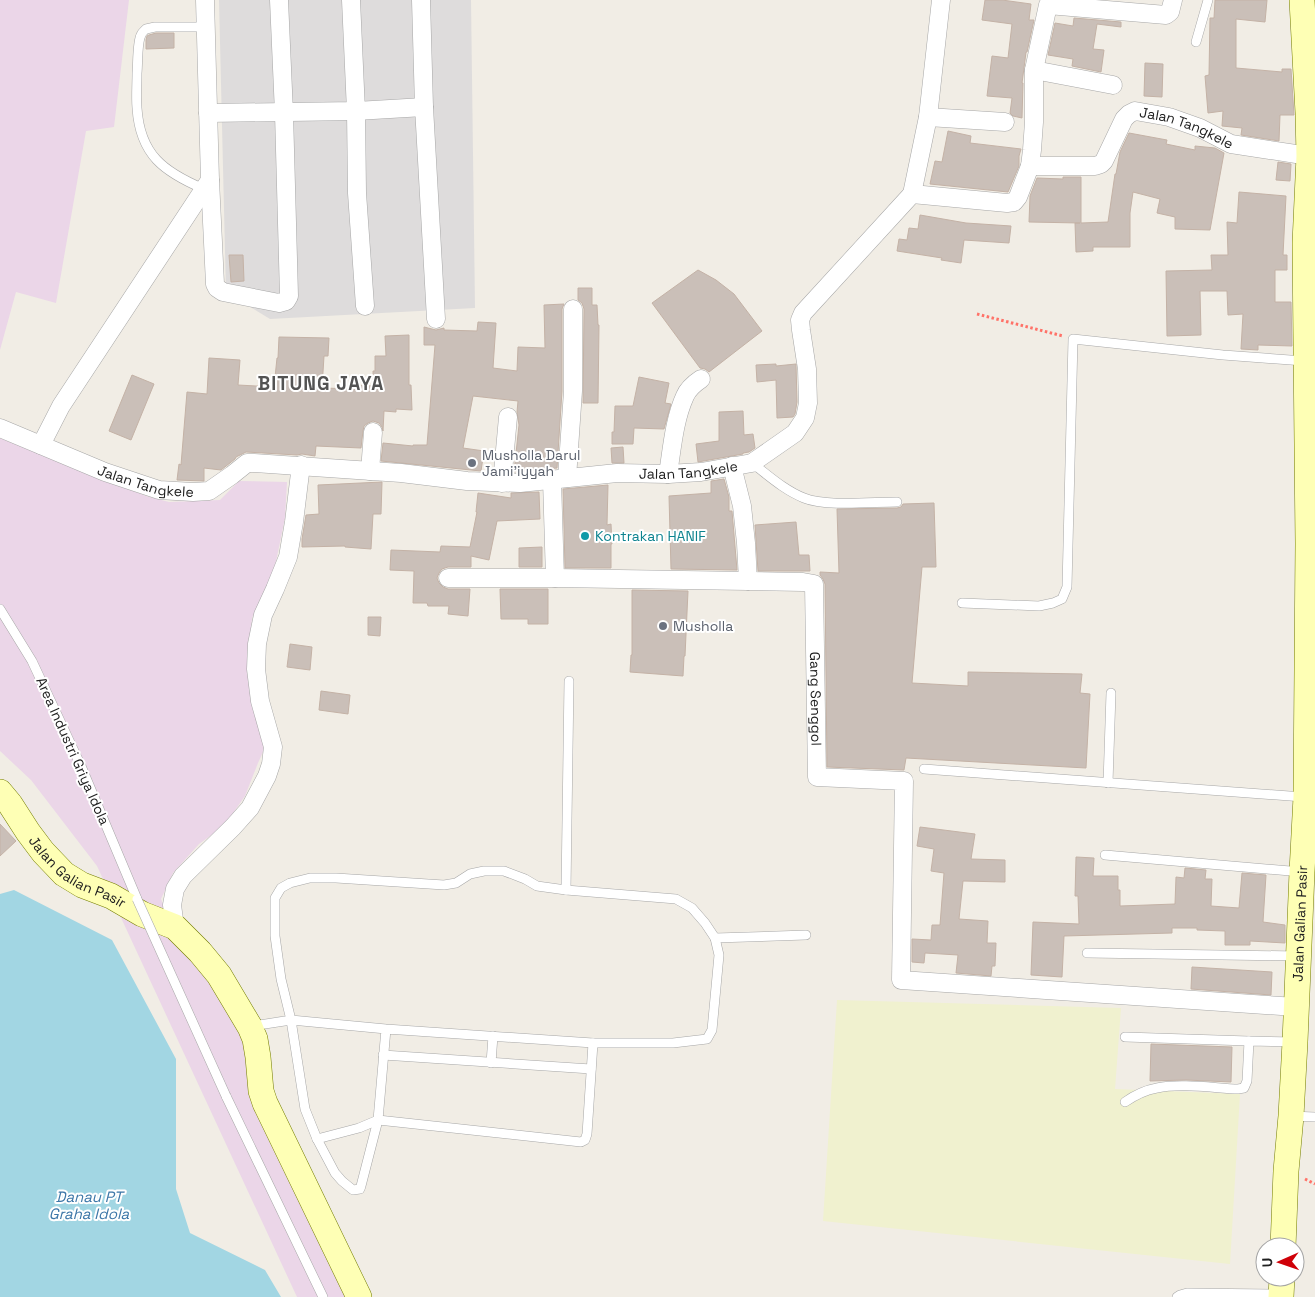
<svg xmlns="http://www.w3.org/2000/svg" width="1315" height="1297" viewBox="0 0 1315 1297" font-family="'Space Grotesk',sans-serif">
	<rect width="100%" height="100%" fill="#f1ede5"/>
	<polygon fill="#dedcdc" points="219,0 471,0 475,308 270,319 226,292"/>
	<g fill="#ebd6e8">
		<polygon points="0,0 129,0 114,127 86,131 56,303 16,292 0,350"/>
		<polygon points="0,438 146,496 169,502 220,500 239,481 287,482 285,518 273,576 252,618 249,665 267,743 258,763 245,796 224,826 199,844 173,873 161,899 180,945 229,1005 351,1297 297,1297 97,866 31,780 0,751"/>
	</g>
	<polygon fill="#f0f1cf" points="837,1000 1121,1008 1115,1089 1240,1094 1230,1264 823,1221"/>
	<polygon fill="#a2d6e3" points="14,890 112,940 176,1059 176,1189 190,1233 265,1270 281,1297 0,1297 0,894"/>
	<g fill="#cabfb8" stroke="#c4b2a6">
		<polygon points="985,0 1002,0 1031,4 1029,20 1034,20 1027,52 1026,52 1024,68 1022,83 1023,83 1022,118 1013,116 1010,113 1012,98 987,96 992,56 1008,58 1012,24 982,20"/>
		<polygon points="1215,0 1267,0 1265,22 1236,19 1236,68 1282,72 1282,69 1291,69 1294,115 1280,115 1279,141 1241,135 1242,128 1222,126 1223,111 1208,113 1205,76 1209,75 1210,18 1214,18"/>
		<polygon points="1074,18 1121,22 1121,27 1097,24 1093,49 1104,50 1101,72 1072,66 1073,59 1048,55 1055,23 1073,26"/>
		<polygon points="156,33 174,33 174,48 146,49 146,40 147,36 149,35"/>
		<polygon points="1145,63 1163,64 1162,97 1144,96"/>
		<polygon points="948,131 971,136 970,143 1021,149 1019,156 1019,166 1008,192 930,184 935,161 942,162"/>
		<polygon points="1129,133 1167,140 1166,144 1195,150 1195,146 1215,148 1224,153 1210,230 1175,229 1175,217 1157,213 1160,199 1133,192 1130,213 1130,247 1093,247 1093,251 1076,252 1075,223 1080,223 1029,222 1030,196 1037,178 1063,179 1063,177 1081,177 1081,223 1108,222 1115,174 1116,174 1120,152"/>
		<polygon points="1278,162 1291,164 1290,181 1276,180"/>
		<polygon points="1239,192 1286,196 1283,255 1287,255 1287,270 1275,270 1275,302 1291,302 1292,346 1258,345 1258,350 1241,349 1243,314 1228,315 1227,291 1200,291 1201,335 1167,336 1166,271 1212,270 1211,255 1228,255 1227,222 1237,223"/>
		<polygon points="920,215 966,223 1011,226 1009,243 964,240 961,263 941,260 942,258 897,251 899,239 907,240 909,228 918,229"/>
		<polygon points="229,255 243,255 244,281 231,282"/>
		<polygon points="698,270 716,280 734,294 762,331 709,372 705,369 700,368 652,303"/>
		<polygon points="578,288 592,288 592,305 597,305 598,325 599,325 598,403 583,403 584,309 582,303 578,300"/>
		<polygon points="564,304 562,309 562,391 557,468 514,472 519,425 517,412 518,401 473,396 463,448 484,451 481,471 381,461 383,443 413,446 413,445 427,445 435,345 424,345 424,327 436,330 444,328 444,330 477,331 478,322 496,323 493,368 517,371 518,347 545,348 544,305"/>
		<polygon points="409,335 409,385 411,385 412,410 396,409 396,412 384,411 383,431 382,427 379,423 373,421 368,423 364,426 363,431 361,448 316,446 315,456 302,454 297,455 246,452 236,457 235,459 221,470 204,468 204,481 177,480 179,464 181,465 187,392 207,394 209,358 240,360 238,385 274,387 277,358 278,358 279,337 329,338 328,356 324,356 322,388 357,389 357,385 373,386 373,371 375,371 375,356 386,356 385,336"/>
		<polygon points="776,364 776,366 796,364 797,402 795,414 793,417 777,418 776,380 757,382 756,365"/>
		<polygon points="132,375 154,384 131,440 109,431"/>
		<polygon points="639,377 669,383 665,403 671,404 664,429 634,428 633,444 612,444 612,432 614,432 615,406 633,406"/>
		<polygon points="743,411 744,435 753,434 755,448 749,452 743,453 743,454 698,462 696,444 719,441 719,412"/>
		<polygon points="623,447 624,463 612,463 611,448"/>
		<polygon points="724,479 729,497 729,511 732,511 737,570 671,569 669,496 711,493 711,481"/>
		<polygon points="382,482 381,514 373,514 371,549 345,547 345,546 302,547 302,539 306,515 319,514 318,485"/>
		<polygon points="608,485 607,525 611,524 612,544 611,544 611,568 565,568 563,489"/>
		<polygon points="539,492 540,519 497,521 489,560 471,556 471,567 448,567 442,569 439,573 437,578 439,583 443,587 448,589 470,589 468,616 448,614 449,606 428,606 427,603 413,603 414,571 390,570 391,550 440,552 441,546 470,547 477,512 476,512 478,493 511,498 511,493"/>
		<polygon points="934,503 936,567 922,567 912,683 968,686 968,672 1082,674 1080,693 1090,694 1086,768 906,758 904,770 827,767 825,584 823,579 820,575 820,572 839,573 837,509 897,508 901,507 903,504"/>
		<polygon points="796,522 799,555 809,555 810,571 758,571 755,525"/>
		<polygon points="542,547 542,567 519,567 519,548"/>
		<polygon points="500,589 548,589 548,624 528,624 528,619 501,619"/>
		<polygon points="632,590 688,591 685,656 684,656 683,676 630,672 631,655 632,655"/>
		<polygon points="368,617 381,617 380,636 368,635"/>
		<polygon points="290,644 312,647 310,670 287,667"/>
		<polygon points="321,691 350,695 348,714 319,710"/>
		<polygon points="0,824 16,841 0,856"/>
		<polygon points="920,827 975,834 971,859 1005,860 1005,882 963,881 959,919 988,921 987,943 996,943 995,966 992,966 991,976 956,973 958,955 925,953 924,963 912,962 912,939 931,940 932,925 940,925 944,873 931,871 934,849 917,846"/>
		<polygon points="1076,857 1094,858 1093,876 1118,876 1118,890 1120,890 1120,906 1175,904 1176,877 1184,878 1185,868 1206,870 1205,879 1212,879 1211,906 1239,908 1242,873 1266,875 1263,922 1285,925 1285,943 1250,941 1250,945 1225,945 1225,931 1197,930 1197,928 1172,928 1172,933 1064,936 1062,977 1031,975 1033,922 1079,924 1078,896 1075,896"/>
		<polygon points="1192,967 1272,972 1271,995 1191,989"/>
		<polygon points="1151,1044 1232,1047 1231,1082 1186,1080 1150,1081"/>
	</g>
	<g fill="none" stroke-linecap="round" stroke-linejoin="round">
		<defs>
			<g id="lane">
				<polyline points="1196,42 1208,0"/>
				<path d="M204,189C164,172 140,155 137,108C136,97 137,85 137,73C138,64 137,43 141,35C142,32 144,31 146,29L155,27H205"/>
				<path d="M752,463C768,475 784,490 804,498C826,507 872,502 897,502"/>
				<polyline points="962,603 1039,606 1053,603 1062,599 1067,587 1073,339 1223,355 1304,361"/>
				<polyline points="0,609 32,661 81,766 137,899"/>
				<polyline points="924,769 1303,797"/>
				<polyline points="1108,783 1111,693"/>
				<polyline points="1105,855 1302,872"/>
				<polyline points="566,890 569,681"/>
				<polyline points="715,938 806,935"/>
				<polyline points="1087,953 1298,956"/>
				<polyline points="252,1026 291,1020 386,1029 593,1043 673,1043 707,1039 712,1030 719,955 715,938 705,923 692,908 676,899 566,890 537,886 525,879 504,871 484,871 470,874 456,883 444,885 336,878 310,878 290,883 281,888 275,898 275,936 281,979 291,1020 305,1109 317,1139 335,1173 342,1181 353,1190 360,1189 361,1186 378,1120 386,1029"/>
				<polyline points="1125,1037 1249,1041"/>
				<polyline points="383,1055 591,1069"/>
				<polyline points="491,1063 493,1036"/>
				<polyline points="226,1096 323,1297"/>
				<path d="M1125,1102C1135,1095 1146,1090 1157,1088C1180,1083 1214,1088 1238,1089L1244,1088L1247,1081L1249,1041L1294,1042"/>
				<polyline points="1291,1116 1315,1117"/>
				<polyline points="317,1139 359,1128 378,1120 581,1142 585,1140 587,1134 593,1043"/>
				<polyline points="1177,1297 1180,1295 1187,1293 1279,1294"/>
			</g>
			<g id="street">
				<polyline points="351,0 356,111 357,193 365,306"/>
				<polyline points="421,0 424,107 436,319"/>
				<polyline points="1034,70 1113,85"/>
				<polyline points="208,113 356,111 424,107"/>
				<polyline points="928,117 1005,122"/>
				<polyline points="1030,166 1032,150 1034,122 1034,70 1048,5 1166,15 1170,12 1173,0"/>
				<polyline points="210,180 215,284 217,288 223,292 279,303 286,301 289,296 284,113 279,0"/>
				<polyline points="912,194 928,117 941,0"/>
				<path id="s1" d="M0,428L105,472L159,490L193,492L209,491L232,475L247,463H254L401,473L467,481L520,483L617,473L668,474L701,472L752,463L795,433L805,418L808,403L807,369L801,330L800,320L803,313L912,194L1007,203L1014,202L1018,197L1030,166H1095L1101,164L1104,161L1124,119L1129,114L1135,111L1169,117L1200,128L1231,144L1309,156"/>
				<polyline points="41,445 61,406 210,180 205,0"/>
				<polyline points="732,466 742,506 746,543 748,581"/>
				<polyline points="370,471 373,432"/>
				<path d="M668,474C672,449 674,420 685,396C688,389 695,383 701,379"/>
				<polyline points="567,478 573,391 573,309"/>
				<polyline points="552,480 555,578"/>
				<polyline points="502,483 508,417"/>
				<path id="s2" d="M448,578H555L803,582L814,584L817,777L904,781L901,980L1296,1007"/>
				<polyline points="175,927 172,905 175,889 183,876 233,827 250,808 267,776 271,764 273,747 260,701 256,669 257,644 263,615 275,589 288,557 294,522 301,465"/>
			</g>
			<g id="secondary">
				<path id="s3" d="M0,792L10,804L28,832L43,852L64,874L82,885L111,896L142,914L175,927L200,952L219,975L250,1027L255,1039L258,1057L261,1091L265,1103L359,1297"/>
				<path id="s4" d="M1283,1247L1286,1171L1291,1116L1295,1042L1302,872L1306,797L1308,544L1305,243L1309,156L1308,113L1302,0"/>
				<polyline points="1281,1297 1282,1277"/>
			</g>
		</defs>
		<use href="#lane" stroke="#a7a7a7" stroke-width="10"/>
		<use href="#street" stroke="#a7a7a7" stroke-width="19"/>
		<use href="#secondary" stroke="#747d00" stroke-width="26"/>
		<g stroke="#ff7268" stroke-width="3" stroke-dasharray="2.5 2.5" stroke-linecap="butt">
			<polyline points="977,314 1063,336"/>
			<polyline points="1305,1179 1315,1184"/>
		</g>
		<use href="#lane" stroke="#fff" stroke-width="9"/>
		<use href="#street" stroke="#fff" stroke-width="18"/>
		<use href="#secondary" stroke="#feffb5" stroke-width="25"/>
		<defs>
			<polyline id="lane-bridge" points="137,899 226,1096"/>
		</defs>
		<use href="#lane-bridge" stroke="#a7a7a7" stroke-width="10" stroke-linecap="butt"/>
		<use href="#lane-bridge" stroke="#fff" stroke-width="9"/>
	</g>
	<g fill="#6b7280" stroke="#fff" stroke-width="2">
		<circle cx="472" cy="463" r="5"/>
		<circle cx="663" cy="626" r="5"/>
	</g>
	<circle fill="#0f9aa8" stroke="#fff" stroke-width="2" cx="585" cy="536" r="5"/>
	<g text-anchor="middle" stroke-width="4" stroke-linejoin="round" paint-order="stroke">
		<g font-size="14" fill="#202020" stroke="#fff">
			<text dy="5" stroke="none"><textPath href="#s1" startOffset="1446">Jalan Tangkele</textPath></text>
			<text dy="5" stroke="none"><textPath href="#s1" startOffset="711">Jalan Tangkele</textPath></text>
			<text dy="5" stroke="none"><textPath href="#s1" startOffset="156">Jalan Tangkele</textPath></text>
			<text dy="5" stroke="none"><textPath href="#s2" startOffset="481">Gang Senggol</textPath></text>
			<text transform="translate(73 751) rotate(66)" y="5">Area Industri Griya Idola</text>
			<text dy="5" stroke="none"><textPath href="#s3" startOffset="114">Jalan Galian Pasir</textPath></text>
			<text dy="5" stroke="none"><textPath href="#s4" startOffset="324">Jalan Galian Pasir</textPath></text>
		</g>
		<g font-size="14" fill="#5b616d" stroke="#fff" text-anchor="start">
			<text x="482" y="460">Musholla Darul<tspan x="482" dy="16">Jami'iyyah</tspan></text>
			<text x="673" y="631">Musholla</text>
		</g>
		<g font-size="14" fill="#0d838f" stroke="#fff" text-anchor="start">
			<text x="595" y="541">Kontrakan HANIF</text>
		</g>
		<g font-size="15" font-style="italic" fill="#3d77a8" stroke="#fff">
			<text x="89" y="1202">Danau PT<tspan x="89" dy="17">Graha Idola</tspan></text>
		</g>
		<g font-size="19" font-weight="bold" letter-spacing="1" fill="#535353" stroke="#fff">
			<text x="321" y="390">BITUNG JAYA</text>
		</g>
	</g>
	<g transform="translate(1280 1262) rotate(268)"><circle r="24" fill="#ffffff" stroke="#a6a6a6"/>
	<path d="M0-4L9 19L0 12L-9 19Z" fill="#cf0008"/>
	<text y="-8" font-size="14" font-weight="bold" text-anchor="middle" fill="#202020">U</text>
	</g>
</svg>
